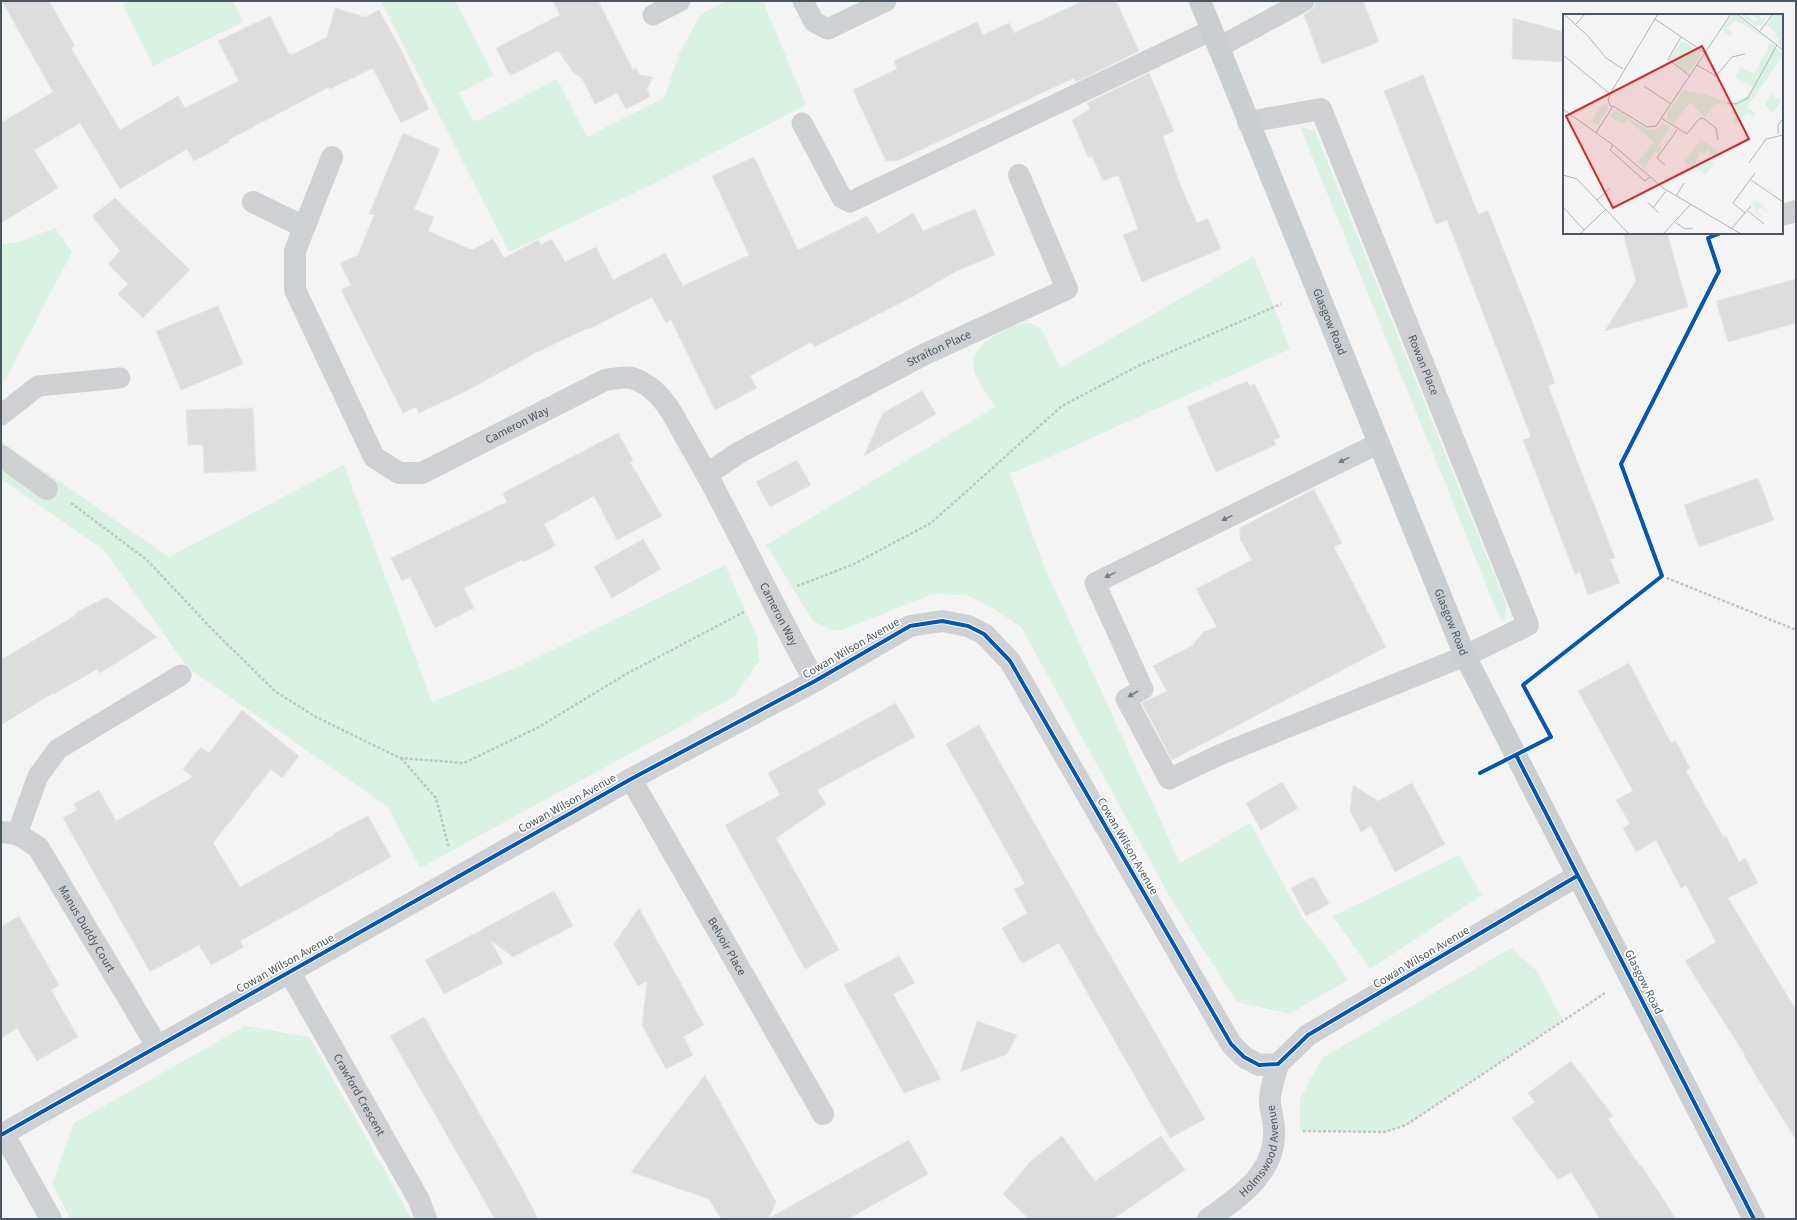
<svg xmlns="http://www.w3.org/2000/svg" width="1797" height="1220" viewBox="0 0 1797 1220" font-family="'Source Sans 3',sans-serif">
	<rect width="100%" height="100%" fill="#f4f4f4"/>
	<g fill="#d9f2e3">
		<polygon points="131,1 233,1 243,22 153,66 123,5"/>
		<polygon points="381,1 455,1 494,75 459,93 474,122 557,79 587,137 665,97 679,54 701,14 726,1 763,1 806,105 651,185 509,252"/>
		<polygon points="1304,128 1315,131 1506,604 1505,619 1501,621 1301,129"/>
		<polygon points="55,228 72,252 1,388 1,244 19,242"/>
		<path d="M1254,256L1290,349L1036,463L1010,473L1044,566L1180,863L1250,823L1302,917L1329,951L1348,980L1289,1014L1237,1002L1171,899L1021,627L992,608L967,595L932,594L842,630H832L813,621L766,545L995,407C988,394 976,381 973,366C970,345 1011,323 1028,323C1033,323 1038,327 1042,329L1060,368Z"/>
		<polygon points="1,441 169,557 344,465 432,702 522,665 725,565 757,636 759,661 734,697 420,868 388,807 188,668 104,550 1,479"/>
		<polygon points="1459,855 1482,895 1370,969 1333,916"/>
		<polygon points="1511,948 1536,970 1563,1020 1406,1125 1385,1132 1300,1131 1300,1099 1322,1058"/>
		<polygon points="245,1026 309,1037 412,1219 71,1219 52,1184 74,1123"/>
	</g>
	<g fill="#ddddde" stroke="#e5e6e7">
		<polygon points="2,1 49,1 75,46 71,48 120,130 178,96 185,108 239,81 218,41 270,16 289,54 291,53 292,55 327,37 335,8 365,17 379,10 402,52 429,109 401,123 373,68 330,89 329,87 228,140 229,142 194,161 187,149 120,189 80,123 34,150 58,188 1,223 1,123 53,92"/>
		<polygon points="553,1 598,1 633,70 636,68 640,75 653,77 647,89 650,97 626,109 617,93 595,104 582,78 574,73 558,51 510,76 496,48 560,15"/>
		<polygon points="1083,1 1116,1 1139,51 1076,82 1074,78 897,161 886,161 853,90 897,69 894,61 977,22 983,35 1009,23 1014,33"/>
		<polygon points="1316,1 1363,1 1379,42 1322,64 1304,15 1314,8"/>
		<polygon points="1513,18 1564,32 1564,62 1512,59"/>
		<polygon points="1149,73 1174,131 1163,136 1179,182 1197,223 1208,219 1221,249 1142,282 1123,235 1138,229 1118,175 1103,181 1092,156 1088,157 1072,120 1090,109 1087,103"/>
		<polygon points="1423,75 1478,214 1488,211 1530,316 1555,383 1548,386 1615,558 1610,559 1620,583 1588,595 1580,572 1575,574 1523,440 1531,437 1447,220 1436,224 1384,91"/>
		<polygon points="403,133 440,149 414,209 434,217 428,231 472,250 493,239 504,258 538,240 541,245 552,239 565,262 596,247 613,280 665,253 683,286 749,255 712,176 754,157 798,250 867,216 878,234 913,213 923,231 975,209 995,255 957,271 910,298 814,347 811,342 750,376 757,388 715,410 671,320 666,323 652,297 589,329 588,328 537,352 470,389 419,413 416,407 403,413 341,290 351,285 340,263 358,255 374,215 369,214"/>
		<polygon points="115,198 190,270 143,318 118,294 128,284 108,264 120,251 92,216"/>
		<polygon points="1623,233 1667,233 1688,307 1605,331 1636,281"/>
		<polygon points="1796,279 1796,323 1728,342 1716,301"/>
		<polygon points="218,306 243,364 181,390 156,331"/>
		<polygon points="1247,381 1250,386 1255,384 1280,437 1274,440 1276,445 1216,472 1187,407"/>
		<polygon points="922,391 936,414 864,456 883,413"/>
		<polygon points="253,408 256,471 204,473 203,445 188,445 186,410"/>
		<polygon points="618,433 633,460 630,462 662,516 617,540 594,496 544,524 556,546 523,562 522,560 464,588 474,608 435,628 410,577 402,581 391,558 507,502 503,493"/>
		<polygon points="797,460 811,485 770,507 756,482"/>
		<polygon points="1758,478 1774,520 1699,547 1684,505"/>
		<polygon points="1314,489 1342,543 1334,547 1386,647 1172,760 1142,703 1167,691 1153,666 1193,645 1203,632 1217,627 1196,589 1252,560 1240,539 1240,528"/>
		<polygon points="643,539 661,569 612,598 594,567"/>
		<polygon points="107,597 157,637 100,673 97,669 54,694 53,693 1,725 1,660 76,615 75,613"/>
		<polygon points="1629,663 1671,743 1675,740 1690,768 1686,771 1724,838 1726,836 1739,862 1745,858 1758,883 1728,898 1796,1010 1796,1140 1744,1056 1745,1055 1685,961 1716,942 1686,885 1681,888 1656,840 1636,852 1623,828 1630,824 1616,800 1633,791 1578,691"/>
		<polygon points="896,703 915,737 817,790 826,804 776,838 839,950 805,969 725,825 780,795 768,773"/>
		<polygon points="242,710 299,756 282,778 271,769 213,843 240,887 334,835 333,834 368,816 391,857 240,941 244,947 211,965 199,945 150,972 63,818 77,810 74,804 99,790 116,821 193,777 183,769 201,747 209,753"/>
		<polygon points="979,725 1058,865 1205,1119 1170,1138 1059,943 1022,964 1002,928 1027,913 1014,889 1025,884 946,744"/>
		<polygon points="1282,782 1298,808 1261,830 1246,803"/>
		<polygon points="1412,783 1445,844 1395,872 1371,826 1361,832 1350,811 1353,785 1378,801"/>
		<polygon points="1314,876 1329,904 1306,916 1291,888"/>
		<polygon points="554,891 573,926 513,957 490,940 503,963 444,994 425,960"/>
		<polygon points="639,908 704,1025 683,1037 693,1055 666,1069 642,1025 647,981 638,986 614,944"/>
		<polygon points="19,916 59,985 51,990 78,1037 37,1061 17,1028 1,1038 1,927"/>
		<polygon points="899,956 915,983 893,994 941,1079 904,1093 844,985"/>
		<polygon points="424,1017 520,1184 538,1219 495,1219 390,1036"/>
		<polygon points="977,1021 1017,1035 1007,1054 960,1072"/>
		<polygon points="1571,1061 1613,1116 1608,1119 1640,1166 1641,1165 1676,1219 1600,1219 1571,1172 1558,1180 1512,1118 1535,1102 1528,1093"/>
		<polygon points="705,1075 776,1202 769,1218 909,1140 928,1174 848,1219 721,1219 709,1199 631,1172"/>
		<polygon points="1062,1136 1095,1181 1161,1136 1185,1170 1113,1219 1029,1219 1003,1194 1031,1161"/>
	</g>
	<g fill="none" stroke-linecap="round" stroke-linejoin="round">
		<g stroke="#bcc7c4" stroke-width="2.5" stroke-dasharray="3 2" stroke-linecap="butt">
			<polyline points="71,503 147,560 211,628 276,692 316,717 400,758 464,763 537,728 628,673 744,612"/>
			<polyline points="1662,576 1796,630"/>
			<polyline points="797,586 852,565 931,523 1062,406 1138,366 1281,304"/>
			<polyline points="401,758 436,798 449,848"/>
			<polyline points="1303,1131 1385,1132 1406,1125 1605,993"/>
		</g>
		<g stroke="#ced0d2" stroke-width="21">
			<polyline points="803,1 814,22 828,29 886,1"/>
			<polyline points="653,15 680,1"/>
			<polyline points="1219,47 1304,1"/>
			<polyline points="802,123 842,198 850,202 1212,30"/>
			<polyline points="1,415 38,386 120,378"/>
			<polyline points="1379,443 1095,583 1143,689 1126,699 1169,779 1219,755 1465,656"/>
			<polyline points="17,834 38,776 58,749 181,675"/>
		</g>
		<g stroke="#ced0d2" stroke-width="22">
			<path id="s1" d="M1248,122L1321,109L1528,625L1465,656"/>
			<path id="s2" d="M332,157L295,251V290L374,457L399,473H422L605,380C627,377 629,374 648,386C668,400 678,425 690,445C735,522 771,604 815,681"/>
			<polyline points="253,202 304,227"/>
			<polyline points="1782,215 1796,211"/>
			<polyline points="1,456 47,489"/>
			<path id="s3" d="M707,474L740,452L923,355L1067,289L1019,175"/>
			<path id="s4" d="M631,779L823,1114"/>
			<path id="s5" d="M1,832L17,834L38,847L157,1046"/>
			<path id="s6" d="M290,973L419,1200L426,1219"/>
			<polyline points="3,1133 51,1219"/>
		</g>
		<g stroke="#ced0d4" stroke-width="22">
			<polyline points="1,1135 631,779 815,681 910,626 942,621 968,626 984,634 1010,661 1231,1044 1244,1057 1259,1065 1278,1064 1308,1035 1577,876"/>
			<path id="s7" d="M1208,1219C1239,1197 1276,1173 1274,1130C1274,1121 1271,1112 1270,1103C1269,1090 1275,1077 1278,1064"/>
		</g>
		<path stroke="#caced1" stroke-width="22" id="s8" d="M1200,1L1465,656L1754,1219"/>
		<defs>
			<g id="cycleway">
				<polyline points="1516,755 1754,1219"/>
				<polyline points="1480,773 1551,737 1523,685 1662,576 1621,464 1719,271 1708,238 1721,233"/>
				<polyline points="1,1135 631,779 815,681 910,626 942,621 968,626 984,634 1010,661 1231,1044 1244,1057 1259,1065 1278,1064 1308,1035 1577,876"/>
			</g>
		</defs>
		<use href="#cycleway" stroke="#fff" stroke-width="6"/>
		<use href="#cycleway" stroke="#0057b8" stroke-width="4"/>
	</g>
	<defs><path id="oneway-solid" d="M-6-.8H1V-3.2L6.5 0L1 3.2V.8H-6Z"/></defs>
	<g fill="#727b83">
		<use href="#oneway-solid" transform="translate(1344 460) rotate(154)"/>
		<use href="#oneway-solid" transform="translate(1227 518) rotate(154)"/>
		<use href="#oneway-solid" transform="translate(1110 575) rotate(154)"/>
		<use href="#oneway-solid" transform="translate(1133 694) rotate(150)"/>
	</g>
	<g text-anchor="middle" stroke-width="3.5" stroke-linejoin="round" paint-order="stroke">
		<g font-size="12" fill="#4a5661" stroke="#fff">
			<text dy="4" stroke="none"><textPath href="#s8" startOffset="346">Glasgow Road</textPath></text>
			<text dy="4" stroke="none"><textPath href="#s3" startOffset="264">Straiton Place</textPath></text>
			<text dy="4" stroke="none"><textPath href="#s1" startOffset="350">Rowan Place</textPath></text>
			<text dy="4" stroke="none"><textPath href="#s2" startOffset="484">Cameron Way</textPath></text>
			<text dy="4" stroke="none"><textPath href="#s2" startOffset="892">Cameron Way</textPath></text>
			<text dy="4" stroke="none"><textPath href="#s8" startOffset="670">Glasgow Road</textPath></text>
			<text transform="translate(851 648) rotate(-30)" y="4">Cowan Wilson Avenue</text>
			<text transform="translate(567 803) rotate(-29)" y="4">Cowan Wilson Avenue</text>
			<text transform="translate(1128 846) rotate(60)" y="4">Cowan Wilson Avenue</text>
			<text dy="4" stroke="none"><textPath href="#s5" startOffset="136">Manus Duddy Court</textPath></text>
			<text dy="4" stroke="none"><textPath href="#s4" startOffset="193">Belvoir Place</textPath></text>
			<text transform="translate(1421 957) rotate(-31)" y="4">Cowan Wilson Avenue</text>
			<text transform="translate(285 963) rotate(-29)" y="4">Cowan Wilson Avenue</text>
			<text transform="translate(1644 982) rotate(63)" y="4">Glasgow Road</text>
			<text dy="4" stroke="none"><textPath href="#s6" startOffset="140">Crawford Crescent</textPath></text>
			<text dy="4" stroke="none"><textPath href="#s7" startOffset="91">Holmswood Avenue</textPath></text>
		</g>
	</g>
	<g transform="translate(1563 14)">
		<rect width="220" height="220" fill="#f4f4f4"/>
		<path d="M170,0H172L206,26L172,6L164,15L170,19L167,22L159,16ZM177,0H182L193,8L194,5L188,0H199L197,3L200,5L207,0L198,11L193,12ZM212,0H220V33L215,30L216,25H212V18L204,11ZM119,27L137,37V42L128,56L123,58L108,48L106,43ZM208,28L220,41L184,93L193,100L191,103L184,99L173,109L171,108V92L152,89L142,103L127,88L110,110L104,106V100L121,75L126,78L146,81L157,87L168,88L183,83L190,73L172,63L178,53L191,60ZM208,80L218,87L209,100L202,90ZM44,89L45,95L35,111L29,108L36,94ZM54,96L85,116H93L99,109L107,113L95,132L99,134L95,140L92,138L81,154L75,148L91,128L64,105L60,110L46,102ZM138,125L160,141L157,145L146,138V134L141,140L137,137L130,155L121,148ZM147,146L151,149L143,161L135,155ZM192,186L196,188L210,202L198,193L194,197L201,204L191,197L193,195L188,191Z" fill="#d9f2e3"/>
		<path fill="none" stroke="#b0b5b9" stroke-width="1" d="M1,0L25,22L43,44L60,55M174,0L220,36M92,5L142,39M13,10L22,0M197,17L210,0M118,23L105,45L127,62M0,41L47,80M134,51L153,62L169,43L182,40M81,72L108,90M164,89L173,90L185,84L214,31M48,93L45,86L47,80L95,0M0,95L50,131L100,174L178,220M98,104L124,120L136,105L140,104L153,114L155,126M33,119L50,92L84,113L93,112L168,0M215,120V112L220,104M50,131L47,136L82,167L87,163M186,149L203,125L220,121M102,151L94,144L114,116M0,161L14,165L66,220M188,166L220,188M113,182L121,169M34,186L47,174M85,189L96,199M0,193L21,216M90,194L103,177M185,197L201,210M182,199L170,189L192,159M112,208L122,215L130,214M169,214L188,192M17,220L43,195M100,220L128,190"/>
		<path fill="#d62828" fill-opacity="0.15" stroke="#d62828" stroke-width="2" d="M139,32L186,125L50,194L3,102Z"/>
		<rect width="220" height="220" fill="none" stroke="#4a5661" stroke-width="2"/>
	</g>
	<rect width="1797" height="1220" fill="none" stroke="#4a5661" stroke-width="4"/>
</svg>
